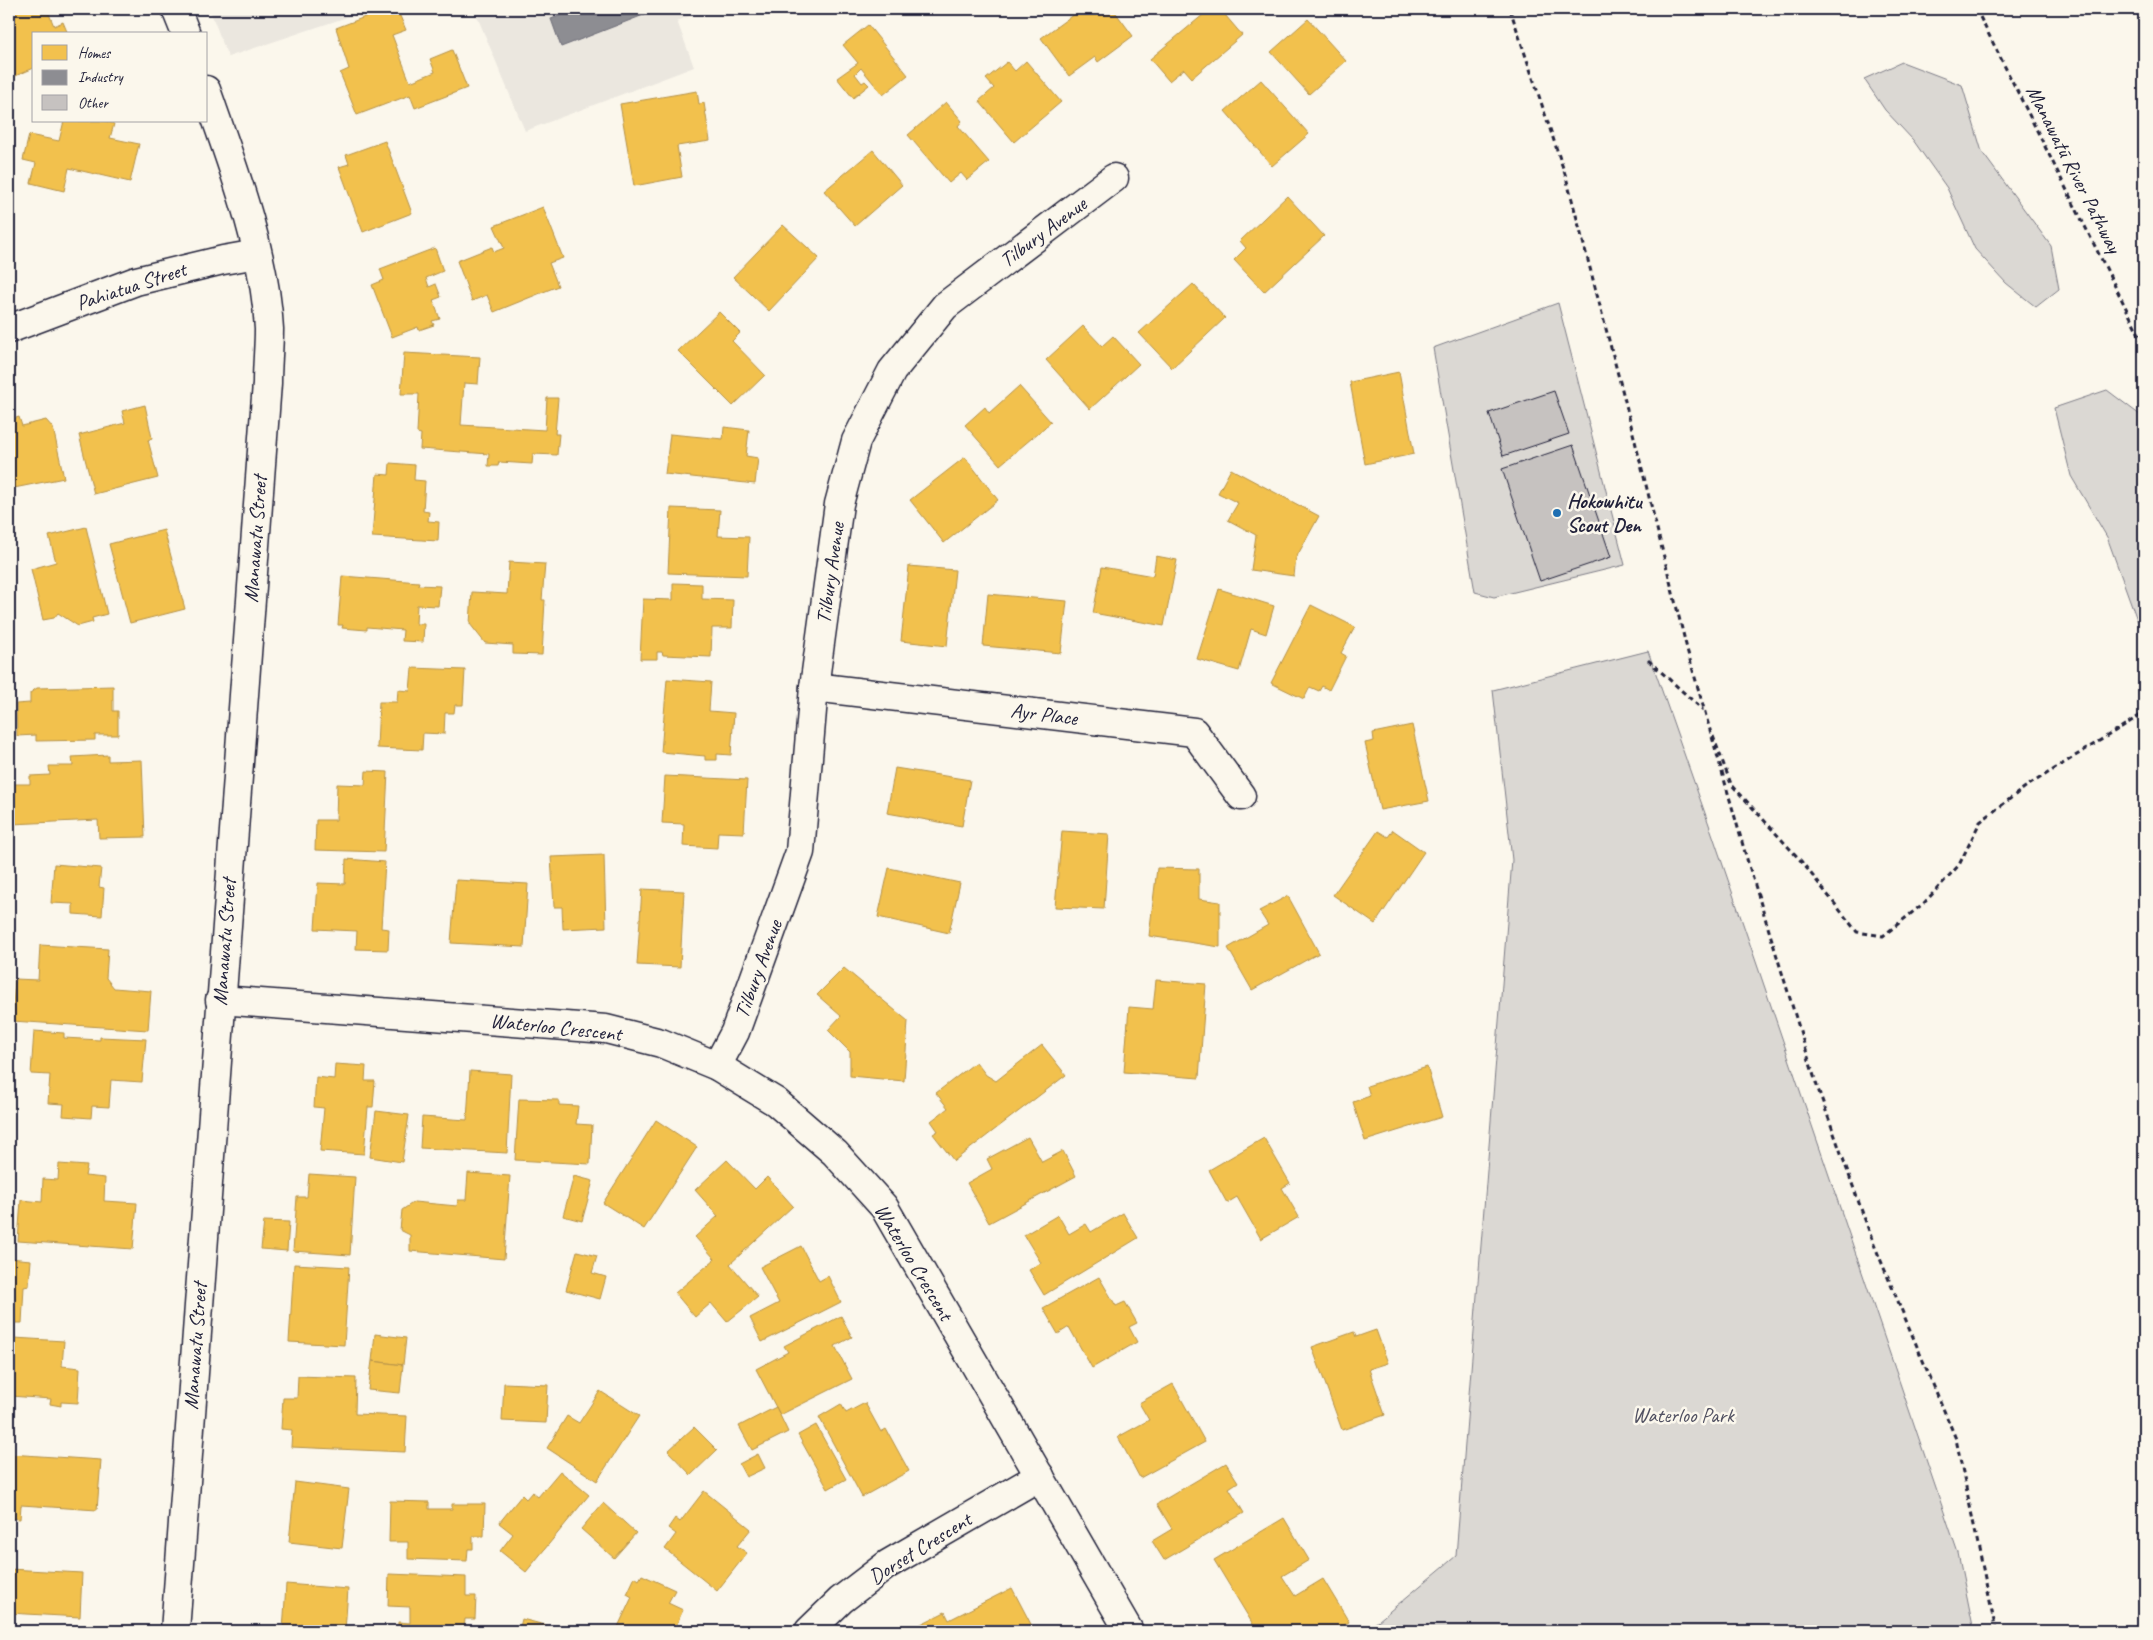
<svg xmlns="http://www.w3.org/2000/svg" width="2153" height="1640" viewBox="0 0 2153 1640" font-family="Caveat,sans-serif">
	<rect width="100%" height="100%" fill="#fbf7ec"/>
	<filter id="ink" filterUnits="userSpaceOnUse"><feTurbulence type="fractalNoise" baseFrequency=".02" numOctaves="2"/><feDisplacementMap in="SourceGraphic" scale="10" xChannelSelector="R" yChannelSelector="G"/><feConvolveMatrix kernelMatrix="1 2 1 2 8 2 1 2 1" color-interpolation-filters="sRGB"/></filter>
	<g filter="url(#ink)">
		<g fill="#ebe7df">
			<polygon points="223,9 371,9 228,57 211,13"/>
			<polygon points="474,9 707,9 677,21 694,67 525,131"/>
		</g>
		<g fill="#dbd8d3" stroke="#7e7d87">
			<polygon points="1902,62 1962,85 1982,152 2051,246 2059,289 2036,307 2006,283 1975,249 1947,188 1913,140 1885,110 1864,79"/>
			<polygon points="1558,303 1625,565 1494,597 1475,592 1433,348"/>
			<polygon points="2107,390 2144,418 2144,630 2140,628 2107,537 2071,476 2054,408"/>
			<polygon points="1648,651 1713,836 1958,1553 1974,1631 1366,1631 1456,1556 1512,860 1493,690"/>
		</g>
		<g fill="#f2c14e" stroke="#b49148">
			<polygon points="9,9 47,9 54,26 63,22 68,34 34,34 34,68 13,77 9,66"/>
			<polygon points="386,9 397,9 406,30 392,35 410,82 435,72 430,59 452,50 467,88 415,108 410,95 357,115 340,73 349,69 336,28"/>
			<polygon points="1081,9 1113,9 1133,36 1098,62 1095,57 1069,76 1041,38"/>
			<polygon points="1210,9 1220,9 1242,35 1192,78 1184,69 1169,81 1150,59"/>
			<polygon points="1308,19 1346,61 1309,94 1271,52"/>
			<polygon points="868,25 908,75 883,95 861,68 855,74 862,83 865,81 869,85 853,98 837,78 858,63 843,45"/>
			<polygon points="1026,61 1061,102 1014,142 979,101 994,88 986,79 1007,62 1015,71"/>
			<polygon points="1261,80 1309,134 1272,166 1225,111"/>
			<polygon points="697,91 699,104 704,103 710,141 677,146 682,177 634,186 620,104"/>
			<polygon points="946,102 962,121 958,126 989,162 967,180 961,173 949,183 908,135"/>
			<polygon points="64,121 105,121 114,124 110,138 139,144 130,182 69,168 64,191 31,183 36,163 23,160 29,135 59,141"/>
			<polygon points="385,141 412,213 363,232 339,167 349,164 346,155"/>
			<polygon points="873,150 902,185 855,226 824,191"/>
			<polygon points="9,186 16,214 9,216"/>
			<polygon points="1287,196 1324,236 1264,292 1234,260 1246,248 1240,241"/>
			<polygon points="543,207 563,258 549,263 558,286 494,312 487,295 472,301 457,261 492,247 494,252 504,248 494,226"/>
			<polygon points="783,225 819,258 769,311 733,277"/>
			<polygon points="435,248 443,271 426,278 429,287 436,284 441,297 433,300 440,319 432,321 434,325 419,330 418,327 392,337 372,285 384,280 380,269"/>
			<polygon points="1193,284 1225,318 1172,368 1139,333"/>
			<polygon points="719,312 740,333 732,341 765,375 733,406 678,351"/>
			<polygon points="1083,326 1102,346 1113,336 1139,364 1090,409 1046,360"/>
			<polygon points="404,353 480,357 478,384 464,383 461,425 545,430 547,398 558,398 555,434 559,434 557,455 533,454 532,464 499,462 498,466 488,466 489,454 420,449 421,434 417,433 419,394 401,394"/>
			<polygon points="1399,372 1414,454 1365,464 1350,382"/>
			<polygon points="1019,386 1051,422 1000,465 965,425 985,407 989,413"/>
			<polygon points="145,405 152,438 148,440 158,478 94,494 79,435 125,423 122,411"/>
			<polygon points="19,417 22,426 46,420 53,428 64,478 9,489 9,420"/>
			<polygon points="724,427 749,430 746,456 758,458 755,484 665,474 670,434 723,439"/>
			<polygon points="965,457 998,500 944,543 910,500"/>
			<polygon points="390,463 415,465 414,480 425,481 423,511 429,512 428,521 439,522 438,541 372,537 377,474 389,475"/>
			<polygon points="1231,469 1319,516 1296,558 1294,576 1251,570 1256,535 1228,520 1238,503 1218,493"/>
			<polygon points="671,508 720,510 718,536 749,537 747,576 668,573"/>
			<polygon points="86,527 107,614 92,618 93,622 78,626 58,613 54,618 43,620 31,569 56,562 49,536"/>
			<polygon points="164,530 185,609 130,623 109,544"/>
			<polygon points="1156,556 1177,560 1164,626 1093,613 1102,567 1153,576"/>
			<polygon points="509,562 545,564 542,600 545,600 542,655 513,654 513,645 485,643 470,624 472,592 507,594"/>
			<polygon points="909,566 955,570 947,646 901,641"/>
			<polygon points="342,576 419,582 418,585 440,586 438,606 417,605 416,624 424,624 423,642 402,641 403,630 367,627 367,630 342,628 343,625 338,625"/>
			<polygon points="673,583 702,584 702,599 733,600 732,628 712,628 711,657 663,655 662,652 657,652 657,659 640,659 643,599 673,600"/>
			<polygon points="1219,589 1274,606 1266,634 1251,629 1239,671 1197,659"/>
			<polygon points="988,594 1067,601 1061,653 983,646"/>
			<polygon points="1311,605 1355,627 1341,653 1346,656 1329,690 1322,686 1319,691 1310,687 1304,699 1271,683"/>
			<polygon points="412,668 465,670 463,705 455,705 454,713 445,713 444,734 423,733 422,750 377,748 379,702 397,702 398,690 410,691"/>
			<polygon points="667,679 711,682 709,711 734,713 731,755 717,754 717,760 705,760 705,756 661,752"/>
			<polygon points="113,686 113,711 118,711 118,735 95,735 95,740 36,741 36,735 17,736 16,704 30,703 30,693 37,688"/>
			<polygon points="1412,725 1429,801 1380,810 1365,743 1374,741 1373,733"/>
			<polygon points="108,755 108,761 142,760 145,837 99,838 98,820 12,824 9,784 30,784 30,776 50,775 49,766 73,766 72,757"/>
			<polygon points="895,768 970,780 962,826 887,813"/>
			<polygon points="366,771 388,772 384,852 315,850 316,820 336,820 337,784 365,785"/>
			<polygon points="665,776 747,780 744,833 718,832 717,848 683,846 684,824 662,823"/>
			<polygon points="1393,830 1424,852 1375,924 1333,895 1378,831 1388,837"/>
			<polygon points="1062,831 1109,834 1104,909 1055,907"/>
			<polygon points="604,855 606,927 563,929 562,907 554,907 551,857"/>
			<polygon points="346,859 385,862 381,928 389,929 388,950 356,949 357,931 315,929 318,883 345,884"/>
			<polygon points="54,864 101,868 99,887 104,888 102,916 73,914 73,904 51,903"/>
			<polygon points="889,868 960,883 949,933 878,917"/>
			<polygon points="1157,868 1199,869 1199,899 1220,902 1220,947 1149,936"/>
			<polygon points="456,880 528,884 524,947 451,943"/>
			<polygon points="642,889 684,891 680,967 637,965"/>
			<polygon points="1288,896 1319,953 1252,990 1228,948 1268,925 1259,911"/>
			<polygon points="40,945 108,949 106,978 114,988 151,991 148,1030 12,1021 15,979 38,980"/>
			<polygon points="844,968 908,1021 904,1081 850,1076 850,1052 828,1030 841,1016 817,995"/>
			<polygon points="1156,980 1206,984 1199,1078 1124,1072 1129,1007 1153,1009"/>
			<polygon points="34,1031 64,1033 64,1038 100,1040 100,1037 146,1039 142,1082 111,1080 109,1107 92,1106 91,1118 63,1116 64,1104 48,1103 50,1075 31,1074"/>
			<polygon points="9,1041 11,1041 10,1066 9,1066"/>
			<polygon points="1042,1045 1066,1075 954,1161 933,1134 938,1131 931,1121 948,1108 936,1093 976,1062 986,1075 996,1081"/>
			<polygon points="335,1064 366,1066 365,1081 375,1081 373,1107 368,1107 364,1154 320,1151 324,1108 314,1107 316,1077 334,1079"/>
			<polygon points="1427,1067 1442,1117 1365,1141 1353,1102 1370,1096 1367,1086"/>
			<polygon points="470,1071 511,1074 507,1153 420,1148 422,1117 467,1120"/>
			<polygon points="519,1099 559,1100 559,1105 578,1106 576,1124 592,1125 590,1164 515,1160"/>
			<polygon points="376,1111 409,1115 402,1162 370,1157"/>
			<polygon points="656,1120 697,1147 644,1229 603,1203"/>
			<polygon points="1028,1137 1042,1162 1063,1151 1076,1176 989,1223 967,1183 992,1169 987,1159"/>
			<polygon points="1264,1138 1290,1183 1282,1188 1299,1217 1261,1239 1237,1197 1227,1203 1209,1170"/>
			<polygon points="727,1160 755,1189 767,1177 793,1206 730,1264 758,1297 727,1322 711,1303 695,1317 675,1293 715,1259 695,1237 718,1216 695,1190"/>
			<polygon points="59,1164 87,1166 85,1176 105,1178 104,1201 137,1203 133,1249 18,1241 21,1200 42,1202 43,1179 58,1180"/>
			<polygon points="468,1173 510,1176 504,1259 410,1251 410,1235 400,1230 402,1210 414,1202 457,1206 458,1200 466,1200"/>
			<polygon points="309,1174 355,1177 350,1255 293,1251 297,1197 307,1197"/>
			<polygon points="574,1176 593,1181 582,1221 563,1216"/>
			<polygon points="1123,1213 1138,1238 1044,1295 1029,1270 1041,1263 1024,1235 1058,1215 1069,1234 1086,1224 1091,1232"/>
			<polygon points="264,1221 289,1222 287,1251 261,1249"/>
			<polygon points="801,1246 819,1281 828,1276 841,1302 762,1342 750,1318 779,1303 760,1267"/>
			<polygon points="577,1251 597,1256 592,1273 606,1277 600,1299 566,1290"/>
			<polygon points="9,1258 31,1260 29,1286 24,1287 22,1323 9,1323"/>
			<polygon points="294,1264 349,1267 344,1345 289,1342"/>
			<polygon points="1099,1277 1116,1306 1125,1302 1137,1323 1129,1327 1137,1342 1092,1368 1069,1327 1058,1334 1043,1308"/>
			<polygon points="841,1316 852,1337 835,1346 852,1379 780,1415 756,1369 788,1352 784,1346"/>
			<polygon points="1376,1330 1388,1363 1369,1369 1385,1415 1342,1430 1312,1347 1354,1332 1356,1337"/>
			<polygon points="375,1334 406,1338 403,1365 372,1361"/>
			<polygon points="14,1338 64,1341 62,1366 80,1368 78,1403 61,1402 61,1406 50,1404 51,1399 10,1396"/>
			<polygon points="372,1361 403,1365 400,1393 368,1390"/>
			<polygon points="298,1376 356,1378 355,1414 407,1416 405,1452 291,1447 292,1430 281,1429 283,1398 297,1398"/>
			<polygon points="504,1383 548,1385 546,1423 502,1421"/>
			<polygon points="1173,1384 1205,1442 1140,1478 1118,1437 1149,1420 1139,1403"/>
			<polygon points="600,1391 639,1416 597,1481 547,1448 567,1416 579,1423"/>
			<polygon points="865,1403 881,1432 886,1429 909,1471 862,1497 819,1417 841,1404 846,1413"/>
			<polygon points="776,1407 788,1432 752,1450 739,1426"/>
			<polygon points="816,1425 846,1479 828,1489 798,1435"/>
			<polygon points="694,1427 717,1450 691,1475 668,1451"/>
			<polygon points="9,1454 101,1460 97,1510 21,1505 20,1519 9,1518"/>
			<polygon points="758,1454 765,1468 746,1477 739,1464"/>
			<polygon points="1226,1463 1238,1482 1229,1488 1244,1513 1164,1560 1152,1541 1172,1529 1157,1504"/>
			<polygon points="560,1471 589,1495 526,1572 500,1551 513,1534 499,1523 522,1495 526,1499 532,1492 538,1497"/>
			<polygon points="295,1482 349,1489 342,1548 289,1542"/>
			<polygon points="704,1491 751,1529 737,1546 747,1553 717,1591 665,1549 676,1534 668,1528 675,1518 680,1522"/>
			<polygon points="390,1501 429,1502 429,1509 452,1509 452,1504 485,1504 484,1536 473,1536 473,1549 468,1549 467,1561 408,1559 408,1542 389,1542"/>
			<polygon points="603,1503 636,1533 614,1558 581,1529"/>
			<polygon points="1284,1518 1309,1560 1282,1576 1295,1596 1323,1579 1349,1622 1334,1631 1257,1631 1214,1560"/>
			<polygon points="9,1569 82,1573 80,1617 9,1613"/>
			<polygon points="389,1574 466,1577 466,1596 476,1596 475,1619 465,1619 464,1631 398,1631 398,1622 410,1623 410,1607 388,1606"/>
			<polygon points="642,1575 675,1590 668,1603 683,1610 674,1630 677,1631 616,1631 632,1597 627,1594 635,1577 639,1580"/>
			<polygon points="286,1584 348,1589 345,1631 283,1631"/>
			<polygon points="1012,1588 1034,1630 1031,1631 907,1631 945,1612 949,1620"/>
			<polygon points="522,1619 568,1631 519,1631"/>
		</g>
		<polygon fill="#8d8d92" stroke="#6d6d78" points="578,9 644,9 646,14 561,47 551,19"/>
		<g fill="#c6c2c0" stroke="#22223b">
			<polygon points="1554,391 1569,434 1503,456 1489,413"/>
			<polygon points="1573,445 1611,557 1540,581 1502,469"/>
		</g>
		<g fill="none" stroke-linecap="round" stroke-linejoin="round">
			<defs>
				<g id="minor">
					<polyline points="176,9 186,34"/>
					<polyline points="9,329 136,281 223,260 257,254"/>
					<polyline points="814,687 1194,732 1241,796"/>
					<polyline points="220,1000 606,1029 661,1043 717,1066 776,1102 835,1153 884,1207 1129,1631"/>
					<polyline points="717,1066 735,1032 800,852 814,687 839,504 856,441 892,371 945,306 1114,178"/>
					<path d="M175,1631L267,383C267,365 269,347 269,329C265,250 232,164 206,90"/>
					<polyline points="809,1631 841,1600 888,1564 1040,1476"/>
				</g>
			</defs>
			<use href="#minor" stroke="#22223b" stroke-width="31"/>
			<g stroke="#22223b" stroke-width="3" stroke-dasharray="5 4" stroke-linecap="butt">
				<polyline points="1510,9 1566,177 1625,401 1688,653 1746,856 1817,1086 1873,1242 1956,1439 1996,1631"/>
				<polyline points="1976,9 2144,344"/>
				<polyline points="1648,660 1703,710"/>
				<polyline points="1713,736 1731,784 1801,861 1857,932 1883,936 1924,903 1959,865 1980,822 2024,788 2144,713"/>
			</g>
			<use href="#minor" stroke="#fbf7ec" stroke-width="28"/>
		</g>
	</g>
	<circle fill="#1f6fb2" stroke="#fbf7ec" stroke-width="2" cx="1557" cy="513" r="5"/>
	<g text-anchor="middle" stroke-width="5" stroke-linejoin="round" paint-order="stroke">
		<g font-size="21" fill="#22223b" stroke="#fbf7ec">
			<text transform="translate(2074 169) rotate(63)" y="7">Manawatū River Pathway</text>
			<text transform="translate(1043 232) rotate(-37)" y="7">Tilbury Avenue</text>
			<text transform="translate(131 286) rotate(-18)" y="7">Pahiatua Street</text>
			<text transform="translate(255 539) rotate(-86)" y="7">Manawatu Street</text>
			<text transform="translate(830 573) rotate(-82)" y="7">Tilbury Avenue</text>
			<text transform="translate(1044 714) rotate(7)" y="7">Ayr Place</text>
			<text transform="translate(224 942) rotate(-86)" y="7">Manawatu Street</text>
			<text transform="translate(758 969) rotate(-70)" y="7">Tilbury Avenue</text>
			<text transform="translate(556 1027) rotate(6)" y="7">Waterloo Crescent</text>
			<text transform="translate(914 1262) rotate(59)" y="7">Waterloo Crescent</text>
			<text transform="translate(195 1346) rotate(-86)" y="7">Manawatu Street</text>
			<text transform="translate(920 1548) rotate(-32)" y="7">Dorset Crescent</text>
		</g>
		<g font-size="21" font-weight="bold" fill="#22223b" stroke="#fbf7ec" text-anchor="start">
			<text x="1567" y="508">Hokowhitu<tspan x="1567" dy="24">Scout Den</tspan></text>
		</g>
		<g font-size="21" fill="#505061" stroke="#fbf7ec">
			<text x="1683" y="1422">Waterloo Park</text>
		</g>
	</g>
	<rect width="2153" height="1640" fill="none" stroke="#fbf7ec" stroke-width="30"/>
	<rect x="15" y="15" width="2123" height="1610" fill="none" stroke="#22223b" stroke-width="2" filter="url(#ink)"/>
	<rect x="32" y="32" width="175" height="90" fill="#fbf7ec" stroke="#a4a2a5"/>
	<rect x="42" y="45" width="25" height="15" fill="#f2c14e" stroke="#a4a2a5"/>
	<text x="78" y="58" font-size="15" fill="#22223b">Homes</text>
	<rect x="42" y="70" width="25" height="15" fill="#8d8d92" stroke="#a4a2a5"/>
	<text x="78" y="82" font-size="15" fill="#22223b">Industry</text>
	<rect x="42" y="95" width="25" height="15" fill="#c6c2c0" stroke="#a4a2a5"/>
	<text x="78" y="108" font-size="15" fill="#22223b">Other</text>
</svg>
